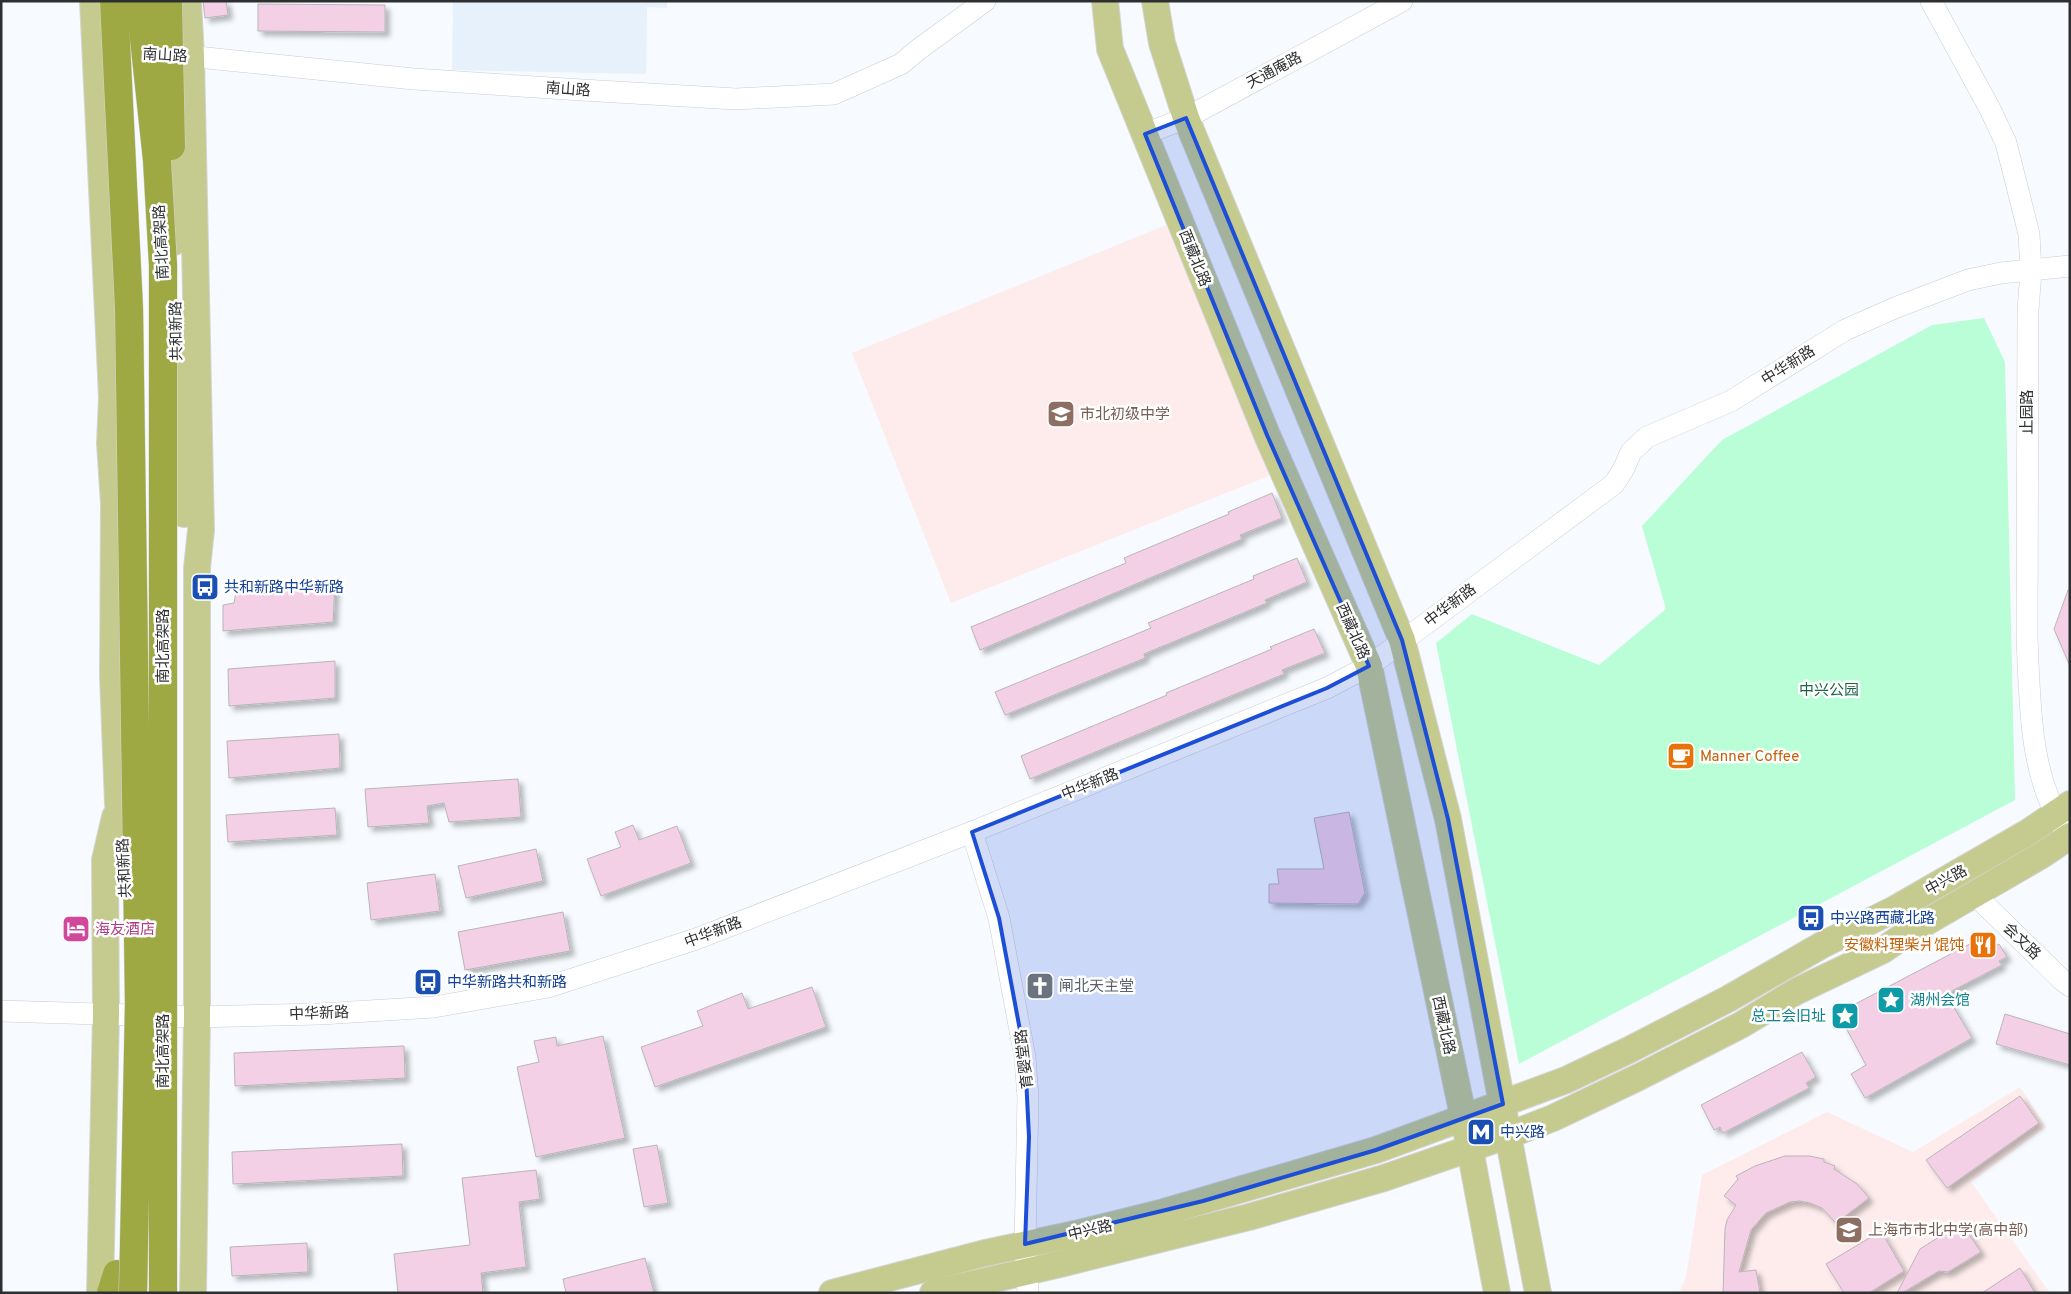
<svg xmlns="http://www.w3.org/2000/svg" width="2071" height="1294" viewBox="0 0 2071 1294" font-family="Overpass,'Noto Sans SC',sans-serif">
	<defs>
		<filter id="shadow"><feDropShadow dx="4.5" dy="4.5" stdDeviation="2.5" flood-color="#0004"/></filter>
	</defs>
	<rect width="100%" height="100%" fill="#f7fbff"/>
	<polygon fill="#e7f1fb" points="453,1 667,1 667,8 647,7 646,74 452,70"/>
	<g fill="#fdeceb">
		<polygon points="1166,225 1271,475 951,603 852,353"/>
		<polygon points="2020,1087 2046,1127 1971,1182 2050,1293 1679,1293 1686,1277 1702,1175 1827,1112 1913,1152"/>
	</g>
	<polygon fill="#b9fed6" points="1984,318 2005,362 2015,800 1519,1064 1436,643 1472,614 1599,665 1666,609 1642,526 1722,440 1932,325"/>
	<g fill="#f4d0e6" stroke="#bab5b8" filter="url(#shadow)">
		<polygon points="203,1 226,1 228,15 205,18"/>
		<polygon points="258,4 385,5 385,32 258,31"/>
		<polygon points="1272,493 1282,518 1240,535 1242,539 980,650 971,627 1126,563 1124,558 1229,514 1228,512"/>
		<polygon points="1297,558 1307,582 1265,600 1267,603 1144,654 1145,658 1005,715 995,692 1151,628 1148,623 1254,579 1253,576"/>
		<polygon points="335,584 333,622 223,631 223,605 234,603 236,592"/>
		<polygon points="2068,590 2070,591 2070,666 2054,629"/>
		<polygon points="1314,629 1325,653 1282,670 1284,674 1030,779 1021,756 1167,695 1166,693 1272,649 1270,647"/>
		<polygon points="335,661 335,698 229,706 228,669"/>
		<polygon points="339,734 340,768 229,778 227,741"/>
		<polygon points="518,779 521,817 449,822 444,803 427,806 429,823 368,827 365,789"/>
		<polygon points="335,808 337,835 228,842 226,815"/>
		<polygon points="1349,812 1365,893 1358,904 1269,903 1269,884 1279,884 1277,869 1324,869 1314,818"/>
		<polygon points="633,825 639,840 677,826 691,863 601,896 587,859 621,847 615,832"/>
		<polygon points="536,849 543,881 466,898 458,866"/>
		<polygon points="435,874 440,911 371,920 367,883"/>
		<polygon points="563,912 570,951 465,970 458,932"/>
		<polygon points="1985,936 1992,948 1999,944 2007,957 1999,961 2002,965 1946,994 1972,1038 1865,1098 1851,1074 1866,1065 1838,1013"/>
		<polygon points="812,987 826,1027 655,1087 641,1047 703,1026 697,1011 742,993 748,1009"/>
		<polygon points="2005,1014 2070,1034 2070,1065 1996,1044"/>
		<polygon points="603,1036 625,1138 536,1157 517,1067 539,1062 534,1041 556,1037 557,1046"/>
		<polygon points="404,1046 405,1078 235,1086 234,1053"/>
		<polygon points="1802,1052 1816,1077 1806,1083 1809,1088 1723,1133 1720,1127 1714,1130 1701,1105"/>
		<polygon points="2020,1096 2039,1123 1947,1188 1926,1160"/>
		<polygon points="402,1144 403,1176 233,1184 232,1152"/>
		<polygon points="657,1145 668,1203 644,1207 633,1149"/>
		<polygon points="1785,1156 1809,1156 1824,1159 1824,1162 1835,1166 1834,1169 1857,1184 1869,1198 1836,1223 1822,1208 1810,1203 1800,1201 1790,1202 1766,1213 1751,1230 1739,1272 1756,1270 1760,1293 1723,1293 1725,1229 1727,1220 1736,1205 1724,1196 1738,1179 1736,1176 1755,1166"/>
		<polygon points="536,1170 540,1199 519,1202 526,1267 481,1273 483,1293 398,1293 394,1254 470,1245 462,1178"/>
		<polygon points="1961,1223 1981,1252 1948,1272 1939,1271 1902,1293 1897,1293 1920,1249"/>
		<polygon points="1881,1231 1904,1271 1869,1293 1844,1293 1826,1264"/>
		<polygon points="307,1243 308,1272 232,1276 230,1247"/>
		<polygon points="645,1258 654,1293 566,1293 563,1279"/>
		<polygon points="2020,1268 2035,1293 1982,1293"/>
	</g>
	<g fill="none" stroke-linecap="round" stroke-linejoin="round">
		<defs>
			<g id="minor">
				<path d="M1931,1L1990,109L2006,143L2029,234L2031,271L2028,310L2027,638C2030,701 2029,771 2062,826"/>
				<polyline points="125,52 168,54 414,79 582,90 736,99 834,94 901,64 919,49 985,1"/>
				<polyline points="1145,134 1186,118 1402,1"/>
				<polyline points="972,832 999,918 1025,1057 1028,1097 1025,1244 1028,1293"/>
				<polyline points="1975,895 2063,981 2070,986"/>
				<polyline points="1,1011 197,1017 320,1014 434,1007 548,987 696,939 972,832 1327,688 1369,666 1614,484 1623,470 1631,452 1647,437 1731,401 1845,330 1897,307 1968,280 2001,273 2070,266"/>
			</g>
			<g id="major">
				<polyline points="93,1 112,397 110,443 114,504 113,676 118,804 126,857 126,872"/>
				<polyline points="188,1 191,56 201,530 197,568 197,1017 193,1293"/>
				<polyline points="1105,1 1110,49 1267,435 1369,666 1470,1149 1497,1293"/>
				<polyline points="1155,1 1162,43 1186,118 1402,640 1448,819 1538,1293"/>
				<polyline points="172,123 174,242"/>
				<polyline points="176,336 178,422 184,514"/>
				<polyline points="100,1293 106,1014 105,860 115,817"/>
				<polyline points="832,1293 985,1253 1075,1234 1164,1212 1376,1150 1566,1080 1629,1050 1728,999 1822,945 1895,909 2027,833 2070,804"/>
				<polyline points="933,1293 1060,1264 1249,1217 1384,1178 1509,1135 1553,1118 1639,1077 1741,1025 1797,991 1883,950 1906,934 2042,855 2070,836"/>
			</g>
			<polyline id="highway" points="111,1293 117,1274"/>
		</defs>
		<use href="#minor" stroke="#c9cdd1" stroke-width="22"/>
		<use href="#major" stroke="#d5d5d6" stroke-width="28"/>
		<use href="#highway" stroke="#d5d5d6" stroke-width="29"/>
		<use href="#minor" stroke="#fff" stroke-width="21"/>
		<use href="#major" stroke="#c5cb8e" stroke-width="26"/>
		<use href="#highway" stroke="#9ea943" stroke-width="28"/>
		<defs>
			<g id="highway-bridge">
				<polyline points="114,1 129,309 139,1004 133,1293"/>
				<polyline points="140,1 157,160 163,265 163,1293"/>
				<polyline points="168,1 171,146"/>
			</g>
		</defs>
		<use href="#highway-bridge" stroke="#d5d5d6" stroke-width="29" stroke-linecap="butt"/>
		<use href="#highway-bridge" stroke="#9ea943" stroke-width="28"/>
	</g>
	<path fill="#1d4ed8" fill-opacity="0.2" stroke="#1d4ed8" stroke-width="4" stroke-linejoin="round" d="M1186,118L1402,640L1448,819L1503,1104L1376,1150L1203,1201L1025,1244L1029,1137L1025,1057L999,918L972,832L1327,688L1369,666L1267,435L1145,134Z"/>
	<defs>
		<symbol id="school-square" viewBox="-11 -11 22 22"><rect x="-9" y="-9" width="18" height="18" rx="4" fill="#8d6e63" stroke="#fff"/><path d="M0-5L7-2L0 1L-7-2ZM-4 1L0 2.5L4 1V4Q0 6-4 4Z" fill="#fff"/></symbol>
		<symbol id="bus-square" viewBox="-11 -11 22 22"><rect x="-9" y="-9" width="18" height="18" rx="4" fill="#1a4fb4" stroke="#fff"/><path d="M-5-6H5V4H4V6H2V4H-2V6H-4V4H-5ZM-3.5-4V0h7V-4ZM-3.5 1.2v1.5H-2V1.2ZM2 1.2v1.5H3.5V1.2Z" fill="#fff"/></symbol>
		<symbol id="cafe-square" viewBox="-11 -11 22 22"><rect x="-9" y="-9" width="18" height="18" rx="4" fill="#e8710a" stroke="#fff"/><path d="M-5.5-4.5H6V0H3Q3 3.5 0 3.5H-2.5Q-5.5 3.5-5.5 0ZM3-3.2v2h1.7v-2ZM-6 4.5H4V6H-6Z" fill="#fff"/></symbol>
		<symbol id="hotel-square" viewBox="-11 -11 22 22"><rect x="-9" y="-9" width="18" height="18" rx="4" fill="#d1479c" stroke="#fff"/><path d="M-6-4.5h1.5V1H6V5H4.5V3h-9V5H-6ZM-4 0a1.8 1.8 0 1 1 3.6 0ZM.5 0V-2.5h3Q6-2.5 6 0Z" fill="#fff"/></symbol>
		<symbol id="restaurant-square" viewBox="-11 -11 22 22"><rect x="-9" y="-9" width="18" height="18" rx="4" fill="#e8710a" stroke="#fff"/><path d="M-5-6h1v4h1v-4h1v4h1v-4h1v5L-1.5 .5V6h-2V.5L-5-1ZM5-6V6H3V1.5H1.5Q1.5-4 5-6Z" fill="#fff"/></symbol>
		<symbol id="church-square" viewBox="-11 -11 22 22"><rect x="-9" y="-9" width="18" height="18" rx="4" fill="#6b7280" stroke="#fff"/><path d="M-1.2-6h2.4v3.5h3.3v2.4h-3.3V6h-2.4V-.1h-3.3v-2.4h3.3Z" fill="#fff"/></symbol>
		<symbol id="sight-square" viewBox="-11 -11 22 22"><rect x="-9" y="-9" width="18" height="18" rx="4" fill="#0f9aa8" stroke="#fff"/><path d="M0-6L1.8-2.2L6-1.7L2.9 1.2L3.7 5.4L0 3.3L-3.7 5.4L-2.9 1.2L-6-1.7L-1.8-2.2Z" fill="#fff"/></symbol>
		<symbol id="metro-square" viewBox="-11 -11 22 22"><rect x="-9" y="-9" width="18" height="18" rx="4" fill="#1a4fb4" stroke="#fff"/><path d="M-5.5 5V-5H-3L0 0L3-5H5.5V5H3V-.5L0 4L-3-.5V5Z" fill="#fff"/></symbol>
	</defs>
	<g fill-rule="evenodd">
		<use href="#school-square" x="1045" y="398" width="32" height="32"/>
		<use href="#bus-square" x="189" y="571" width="32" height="32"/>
		<use href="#cafe-square" x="1665" y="740" width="32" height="32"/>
		<use href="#bus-square" x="1795" y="902" width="32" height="32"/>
		<use href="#hotel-square" x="60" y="913" width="32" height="32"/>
		<use href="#restaurant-square" x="1967" y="929" width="32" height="32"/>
		<use href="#bus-square" x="412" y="966" width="32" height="32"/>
		<use href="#church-square" x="1024" y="970" width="32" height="32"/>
		<use href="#sight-square" x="1875" y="984" width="32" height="32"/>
		<use href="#sight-square" x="1829" y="1000" width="32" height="32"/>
		<use href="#metro-square" x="1465" y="1116" width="32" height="32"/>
		<use href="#school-square" x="1833" y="1214" width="32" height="32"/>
	</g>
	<g text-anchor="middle" stroke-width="5" stroke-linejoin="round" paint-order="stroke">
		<g font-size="15" fill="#2e2f31" stroke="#fff">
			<text transform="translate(165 55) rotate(3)" y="5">南山路</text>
			<text transform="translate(1274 70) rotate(-28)" y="5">天通庵路</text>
			<text transform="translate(568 89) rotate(4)" y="5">南山路</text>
			<text transform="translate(161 242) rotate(-93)" y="5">南北高架路</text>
			<text transform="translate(1195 258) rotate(68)" y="5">西藏北路</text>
			<text transform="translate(176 331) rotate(-91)" y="5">共和新路</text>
			<text transform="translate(1788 365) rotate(-32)" y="5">中华新路</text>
			<text transform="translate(2027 412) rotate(-90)" y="5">止园路</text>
			<text transform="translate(1450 605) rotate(-37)" y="5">中华新路</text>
			<text transform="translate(1353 631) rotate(66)" y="5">西藏北路</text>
			<text transform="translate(163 646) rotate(-90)" y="5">南北高架路</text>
			<text transform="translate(1090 784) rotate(-22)" y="5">中华新路</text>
			<text transform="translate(124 868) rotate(-93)" y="5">共和新路</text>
			<text transform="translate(1946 880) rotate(-29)" y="5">中兴路</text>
			<text transform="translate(713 932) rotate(-21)" y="5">中华新路</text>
			<text transform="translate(2022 941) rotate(44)" y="5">会文路</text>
			<text transform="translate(319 1013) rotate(-2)" y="5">中华新路</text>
			<text transform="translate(1444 1025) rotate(78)" y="5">西藏北路</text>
			<text transform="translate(163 1051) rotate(-90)" y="5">南北高架路</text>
			<text transform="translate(1024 1059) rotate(-97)" y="5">育婴堂路</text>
			<text transform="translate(1090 1230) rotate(-13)" y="5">中兴路</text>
		</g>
		<g font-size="15" fill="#785e54" stroke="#fff" text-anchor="start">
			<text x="1080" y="419">市北初级中学</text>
			<text x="1868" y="1235">上海市市北中学(高中部)</text>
		</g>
		<g font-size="15" fill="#164399" stroke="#fff" text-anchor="start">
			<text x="224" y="592">共和新路中华新路</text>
			<text x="1830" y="923">中兴路西藏北路</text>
			<text x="447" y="987">中华新路共和新路</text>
			<text x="1500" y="1137">中兴路</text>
		</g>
		<g font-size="15" fill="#1b6744" stroke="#fff">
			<text x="1829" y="695">中兴公园</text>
		</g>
		<g font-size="15" fill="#c56008" stroke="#fff" text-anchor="start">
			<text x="1700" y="761">Manner Coffee</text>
			<text x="1964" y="950" text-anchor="end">安徽料理柴爿馄饨</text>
		</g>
		<g font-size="15" fill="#b23c85" stroke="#fff" text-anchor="start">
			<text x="95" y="934">海友酒店</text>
		</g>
		<g font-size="15" fill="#5b616d" stroke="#fff" text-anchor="start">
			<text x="1059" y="991">闸北天主堂</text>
		</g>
		<g font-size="15" fill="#0d838f" stroke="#fff" text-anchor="start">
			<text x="1910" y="1005">湖州会馆</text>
			<text x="1826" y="1021" text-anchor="end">总工会旧址</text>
		</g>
	</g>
	<rect width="2071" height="1294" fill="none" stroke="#2e2f31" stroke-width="5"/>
</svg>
